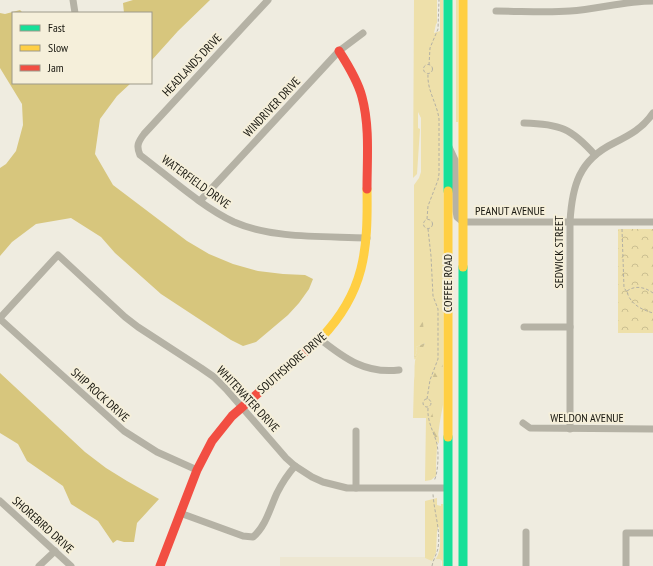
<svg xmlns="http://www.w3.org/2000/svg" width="653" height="566" viewBox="0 0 653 566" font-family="'PT Sans Narrow',sans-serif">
	<defs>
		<pattern id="forest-firs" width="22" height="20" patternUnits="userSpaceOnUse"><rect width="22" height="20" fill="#eee0aa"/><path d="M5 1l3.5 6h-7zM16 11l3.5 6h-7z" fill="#cbbf91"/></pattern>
		<pattern id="park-crowns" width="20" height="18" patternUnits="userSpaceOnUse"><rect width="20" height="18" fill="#eee0aa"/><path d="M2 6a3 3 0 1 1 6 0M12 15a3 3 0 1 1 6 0" fill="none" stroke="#cbbf91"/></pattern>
	</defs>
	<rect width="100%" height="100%" fill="#efece0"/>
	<rect fill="#ede7d2" x="280" y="557" width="161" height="9"/>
	<g fill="#eee0aa">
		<path d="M414,0H437V23L436,24L434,33L440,31V0H443V405C438,429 436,452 436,476L431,480L425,481L426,418H413L414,381C415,374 414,368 415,361C416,357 423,349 425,343L416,347L417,352L414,358V185L419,178L421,172V118L418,112V128L420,129L417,174L413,178Z"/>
		<rect x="456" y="0" width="2" height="122"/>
		<path d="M437,498V505L441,506V504H443V566H442V561L440,559H436C442,549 440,537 439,526L437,531L436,553L432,561L425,558V501Z"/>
	</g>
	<g fill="url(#forest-firs)">
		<polygon points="416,314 423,323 424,332 416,329"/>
		<polygon points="425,343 422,350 415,360 414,358 417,352 416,347"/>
		<path d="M440,361L443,363C442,375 435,388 429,398L431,381Z"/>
		<path d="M431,409L439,438V444C432,434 430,422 429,410Z"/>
	</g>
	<rect fill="url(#park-crowns)" x="618" y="229" width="35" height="104"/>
	<g fill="#d7c67d">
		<polygon points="133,0 210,0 178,31 151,61 151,13 124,13 123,3"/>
		<polygon points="20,10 23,13 13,13 13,83 131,83 117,96 100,119 95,154 113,185 187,241 209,254 233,264 258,271 283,274 305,275 313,279 309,289 299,303 288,315 256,342 243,346 231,340 161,294 115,253 101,237 71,218 36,224 12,242 0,256 0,168 6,164 16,151 23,125 22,104 0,68 0,13 5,14"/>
		<polygon points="0,373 85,452 106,468 127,481 159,499 137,523 134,542 124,542 117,540 113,543 98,521 71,504 63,486 27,461 18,444 0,433"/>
	</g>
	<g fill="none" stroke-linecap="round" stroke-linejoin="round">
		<g stroke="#b3b0a4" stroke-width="1" stroke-dasharray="3 2" stroke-linecap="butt">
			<circle cx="428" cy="69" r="4.5"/>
			<polyline points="429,65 430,48 438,29 439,0"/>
			<path d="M427,219L428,206L438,180L439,174V119C437,103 427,91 428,74"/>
			<circle cx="428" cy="224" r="4.5"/>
			<path d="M622,229L624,288C627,291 627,293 629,297C634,306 643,310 653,313"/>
			<path d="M627,291C635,285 645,287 653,293"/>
			<circle cx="427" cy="403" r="4"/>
			<polyline points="427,399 430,380 438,359 438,309 433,296 431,256 428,229"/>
			<path d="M428,408C427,422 434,432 437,444C439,453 438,474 434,481"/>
			<path d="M432,566C433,560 437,554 438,548C441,531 434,512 433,494"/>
		</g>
		<g stroke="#b5b2a5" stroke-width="7">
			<polyline points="73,0 75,13"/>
			<path d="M268,0L144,134C138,142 136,146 140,155C168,176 202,207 234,222C273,239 324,236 367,238"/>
			<path d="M496,11C521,11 546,13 570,11C598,9 625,1 653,1"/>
			<path d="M524,123C560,124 571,128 595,155"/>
			<polyline points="449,147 455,160 456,211 457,217 463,222 653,222"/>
			<polyline points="200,201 339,51 363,33"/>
			<polyline points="0,318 58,255 125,317 138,327 201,368 214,377 226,389 286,458 295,466 312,477 323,482 347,488 447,488"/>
			<polyline points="0,319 124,431 157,452 197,470"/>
			<polyline points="524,327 570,327"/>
			<path d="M320,339C345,359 366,374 399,370"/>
			<polyline points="523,423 530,428 653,429"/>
			<path d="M570,429V222C572,186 579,160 614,143C630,135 643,128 653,113"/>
			<polyline points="356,431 356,488"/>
			<polyline points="0,501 71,566"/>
			<path d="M180,513L243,536L253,537C266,526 270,508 277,493C282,483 288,474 295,466"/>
			<polyline points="526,532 526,566"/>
			<polyline points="39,566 55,551"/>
			<polyline points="626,566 626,533 653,533"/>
		</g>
		<g stroke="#16e098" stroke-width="9">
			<polyline points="448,0 448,191"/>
			<polyline points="463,267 463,566"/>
			<polyline points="448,437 448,566"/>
		</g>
		<g stroke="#ffcf43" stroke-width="9">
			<polyline points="463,0 463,267"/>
			<polyline points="448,191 448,437"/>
			<path d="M321,338C365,292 368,250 367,189"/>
		</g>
		<g stroke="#f24e42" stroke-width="9">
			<path d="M339,51C348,65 358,81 362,97C370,127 367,159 367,189"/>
			<polyline points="160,566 197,470 212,441 232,416 321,338"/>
		</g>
	</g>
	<g text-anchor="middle" stroke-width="4" stroke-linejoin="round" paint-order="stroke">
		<g font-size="12" fill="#18170f" stroke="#f5efda">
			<text transform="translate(192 65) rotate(-47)" y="4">HEADLANDS DRIVE</text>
			<text transform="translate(272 107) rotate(-47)" y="4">WINDRIVER DRIVE</text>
			<text transform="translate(196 182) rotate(36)" y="4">WATERFIELD DRIVE</text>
			<text x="510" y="215">PEANUT AVENUE</text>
			<text transform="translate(559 252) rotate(-90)" y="4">SEDWICK STREET</text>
			<text transform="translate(448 283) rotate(-90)" y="4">COFFEE ROAD</text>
			<text transform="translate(292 363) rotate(-41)" y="4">SOUTHSHORE DRIVE</text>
			<text transform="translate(100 395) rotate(42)" y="4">SHIP ROCK DRIVE</text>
			<text transform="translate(248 399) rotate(47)" y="4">WHITEWATER DRIVE</text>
			<text x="587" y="422">WELDON AVENUE</text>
			<text transform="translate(43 525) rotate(42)" y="4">SHOREBIRD DRIVE</text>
		</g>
	</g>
	<rect x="12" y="12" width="140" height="72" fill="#f5efda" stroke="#9d9989"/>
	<rect x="20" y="25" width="20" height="6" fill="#16e098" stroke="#9d9989"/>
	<text x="48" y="32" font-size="12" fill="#18170f">Fast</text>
	<rect x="20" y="45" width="20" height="6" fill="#ffcf43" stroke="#9d9989"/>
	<text x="48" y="52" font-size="12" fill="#18170f">Slow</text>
	<rect x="20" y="65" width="20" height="6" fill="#f24e42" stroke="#9d9989"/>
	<text x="48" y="72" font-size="12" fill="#18170f">Jam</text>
</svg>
